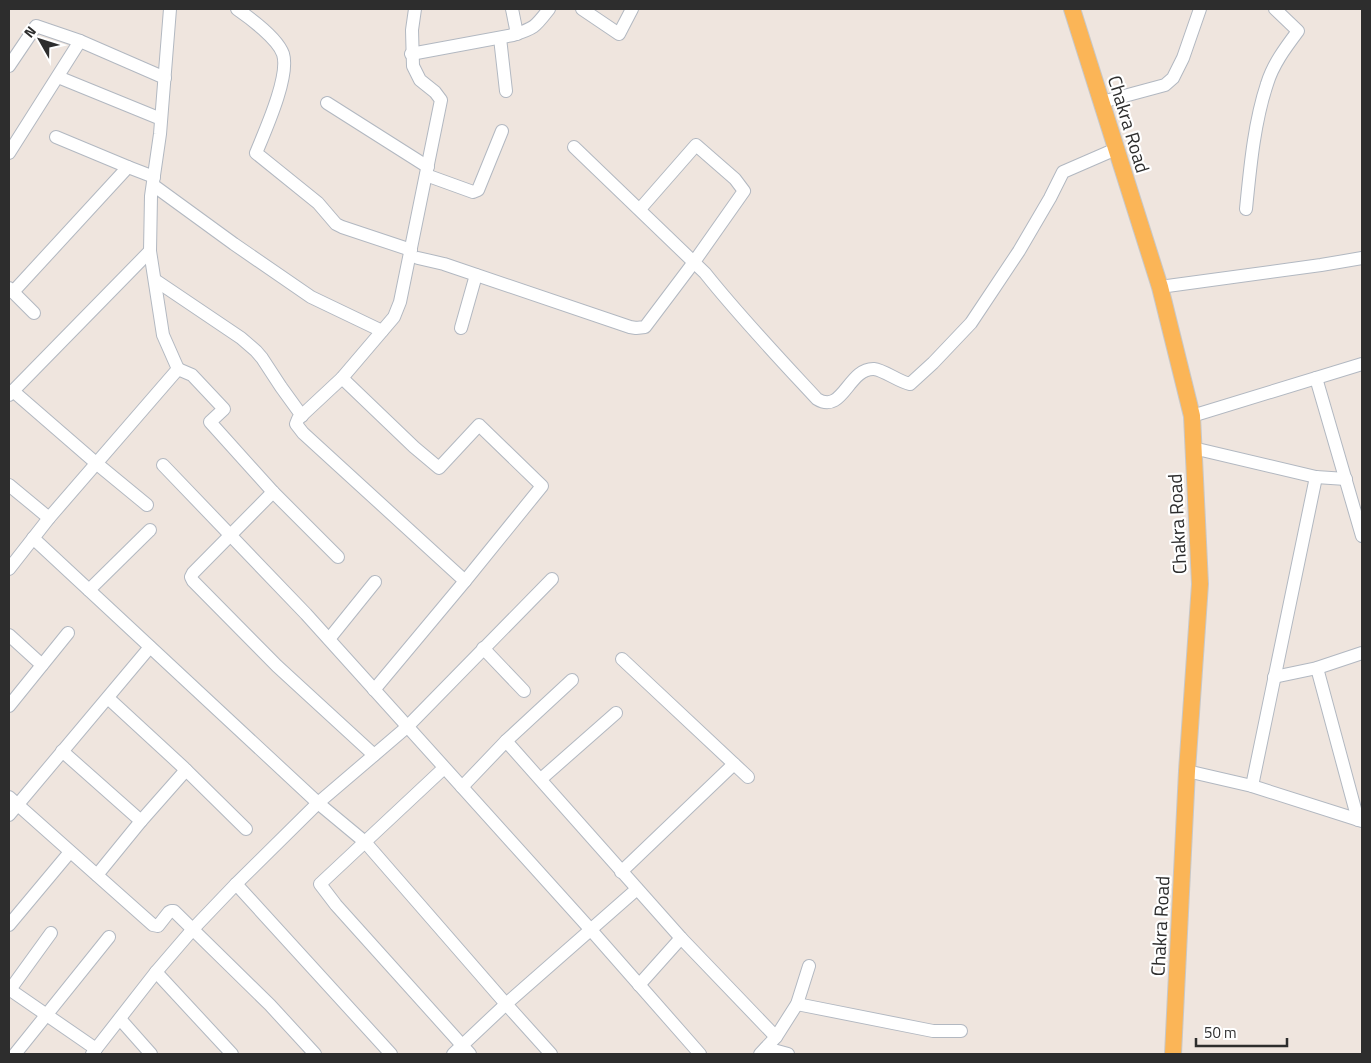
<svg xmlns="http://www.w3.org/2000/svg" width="1371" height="1063" viewBox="0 0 1371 1063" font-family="'Titillium Web',sans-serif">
	<rect width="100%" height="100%" fill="#efe5de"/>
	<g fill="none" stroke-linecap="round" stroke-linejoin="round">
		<defs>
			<g id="minor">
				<path d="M237,9C250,18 278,39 283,54C290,76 265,131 256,153L318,203L336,224L342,227L411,250"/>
				<polyline points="415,9 412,30 413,66 420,80 435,92 441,100 400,302 394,317 342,378 298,419 296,424 303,433 465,581"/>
				<polyline points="512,9 517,34"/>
				<polyline points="582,9 619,34 632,9"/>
				<polyline points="500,38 506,91"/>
				<path d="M411,54L513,35C535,28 535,27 549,9"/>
				<polyline points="9,66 36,26 80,41 165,78"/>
				<polyline points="58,77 161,119"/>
				<polyline points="1102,102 1165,85 1173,78 1183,58 1200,9"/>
				<polyline points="327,103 428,167"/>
				<polyline points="56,137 128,167 154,177"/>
				<path d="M574,147L705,273C740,317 779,358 817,399C843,415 848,368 874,369C884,370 899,382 910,384L933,363L971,323L1019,251L1050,198L1063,172L1116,149"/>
				<polyline points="9,153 80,41"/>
				<polyline points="426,175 473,192 478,190 502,131"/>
				<polyline points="153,185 234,244 311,297 382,331"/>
				<path d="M1246,209C1250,169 1254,123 1267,84C1273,64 1286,47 1298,31L1275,9"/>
				<polyline points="418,258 444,264 630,327 636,328 645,327 694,262 744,191 735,179 696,145 640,209"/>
				<polyline points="155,280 241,338 256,351 262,358 281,387 302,416"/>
				<polyline points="1160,287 1321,265 1362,258"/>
				<polyline points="9,288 34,313"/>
				<polyline points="13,292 128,167"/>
				<polyline points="461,328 476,275"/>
				<polyline points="178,369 192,375 224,409 210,422 273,492 338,557"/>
				<polyline points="342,378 414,447 439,468 479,425 542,486 465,581 374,690"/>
				<polyline points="1316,378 1362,536"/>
				<polyline points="13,391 96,463 147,505"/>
				<polyline points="9,395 150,251"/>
				<polyline points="1192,416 1362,364"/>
				<polyline points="1193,448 1316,477 1346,479"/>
				<polyline points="163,465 306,614 591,930 700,1054"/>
				<polyline points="9,485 49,518"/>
				<polyline points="273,492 193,573 191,577 193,581 277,666 374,755"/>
				<polyline points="33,538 318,803 365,842 506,1004 551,1054"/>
				<polyline points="9,569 49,518 178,369 163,335 150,251 151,196 160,134 170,9"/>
				<polyline points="89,590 150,530"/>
				<polyline points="9,635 42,665"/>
				<polyline points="329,639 375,582"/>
				<polyline points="483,648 524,691"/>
				<polyline points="622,659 748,777"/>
				<polyline points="1317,668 1358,820"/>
				<polyline points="1274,677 1317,668 1362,653"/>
				<polyline points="108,698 184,768 246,829"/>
				<polyline points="9,706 68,633"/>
				<polyline points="506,741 681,938 776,1037"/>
				<polyline points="62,751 141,821"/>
				<polyline points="444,768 320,884 336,905 470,1054"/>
				<polyline points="1187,771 1252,786 1362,821"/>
				<polyline points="541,779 616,713"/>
				<polyline points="1252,786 1316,477"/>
				<polyline points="462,787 506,741 572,680"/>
				<polyline points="9,797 153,925 158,926 169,912 171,911 174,911 270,1005 315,1054"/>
				<polyline points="9,815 150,647"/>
				<polyline points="621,872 734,764"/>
				<polyline points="97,875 141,821 186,770"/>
				<polyline points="236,884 391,1054"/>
				<polyline points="9,925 70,852"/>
				<polyline points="156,972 232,1054"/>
				<polyline points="639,985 681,938"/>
				<polyline points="9,989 96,1049"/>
				<polyline points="9,991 51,933"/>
				<polyline points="797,1004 933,1031 961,1031"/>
				<polyline points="120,1019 151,1054"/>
				<polyline points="766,1048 788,1054"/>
				<polyline points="15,1054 109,937"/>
				<polyline points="92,1054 156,972 193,929 236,884 318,803 407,727 552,579"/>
				<polyline points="453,1054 506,1004 637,889"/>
				<polyline points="760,1054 776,1037 797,1004 809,966"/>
			</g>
			<polyline id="major" points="1072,9 1160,287 1192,416 1200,584 1187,771 1173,1054"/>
		</defs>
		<use href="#minor" stroke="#b2b8c1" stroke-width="14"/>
		<use href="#major" stroke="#c8c8c8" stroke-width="18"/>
		<use href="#minor" stroke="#fff" stroke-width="12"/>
		<use href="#major" stroke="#fbb557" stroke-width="16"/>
	</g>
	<g text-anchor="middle" stroke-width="4.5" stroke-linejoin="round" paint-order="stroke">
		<g font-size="19" fill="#2d2d2d" stroke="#fff">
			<text transform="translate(1129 124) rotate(73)" y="7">Chakra Road</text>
			<text transform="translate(1177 524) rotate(-93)" y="7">Chakra Road</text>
			<text transform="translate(1160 926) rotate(-87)" y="7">Chakra Road</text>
		</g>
	</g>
	<rect width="1371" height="1063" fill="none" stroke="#2d2d2d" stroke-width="20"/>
	<g transform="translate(40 40) rotate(309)" stroke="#ffffff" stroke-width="4" paint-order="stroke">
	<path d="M0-4L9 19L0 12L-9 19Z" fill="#2d2d2d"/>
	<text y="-8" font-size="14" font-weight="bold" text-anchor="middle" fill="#2d2d2d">N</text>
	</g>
	<path d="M1196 1038v8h91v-8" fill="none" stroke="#2d2d2d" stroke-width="2.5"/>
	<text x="1204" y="1038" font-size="15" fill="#2d2d2d" stroke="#ffffff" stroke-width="4" paint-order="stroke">50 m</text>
</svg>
